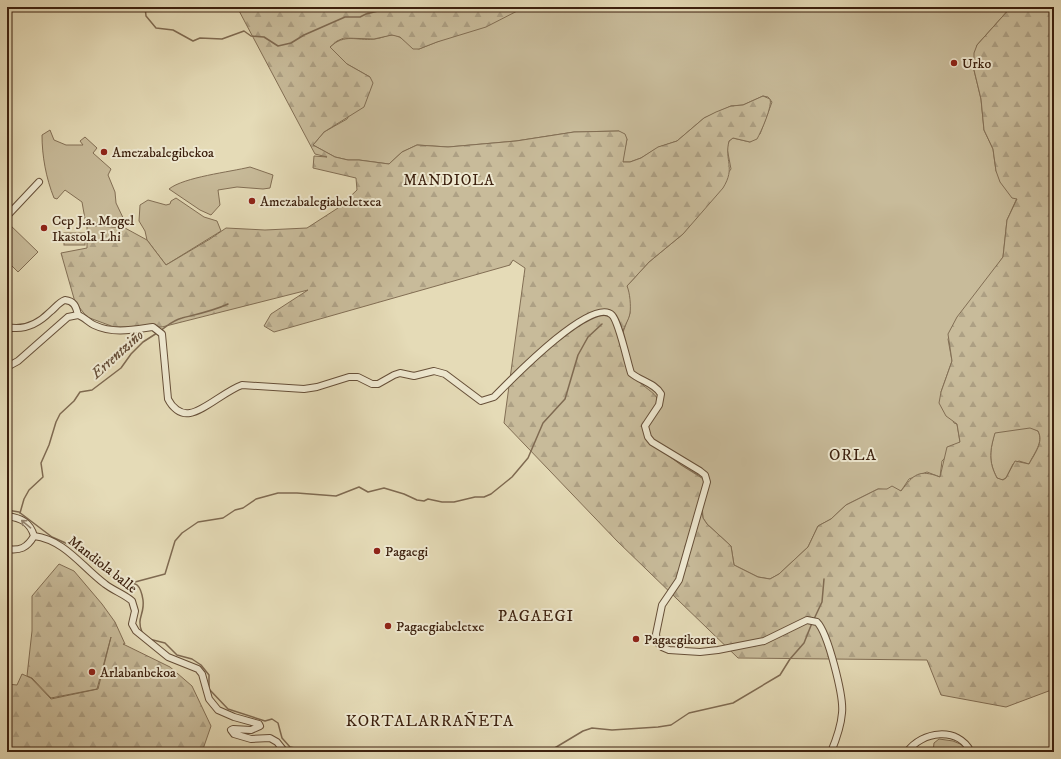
<svg xmlns="http://www.w3.org/2000/svg" width="1061" height="759" viewBox="0 0 1061 759" font-family="'IM FELL DW Pica',serif">
	<defs>
		<pattern id="forest-firs" width="22" height="20" patternUnits="userSpaceOnUse"><rect width="22" height="20" fill="#c8bb9a"/><path d="M5 1l3.5 6h-7zM16 11l3.5 6h-7z" fill="#ada084"/></pattern>
	</defs>
	<rect width="100%" height="100%" fill="#e5dbb7"/>
	<filter id="stains"><feTurbulence type="fractalNoise" baseFrequency=".005" numOctaves="4"/><feColorMatrix values="0 0 0 0 .2 0 0 0 0 .09 0 0 0 0 .02 0 0 0 .5 -.17"/></filter>
	<radialGradient id="worn" r=".72"><stop offset=".6" stop-color="#630" stop-opacity="0"/><stop offset="1" stop-color="#630" stop-opacity=".3"/></radialGradient>
	<g fill="#c8bb9a" stroke="#826e54">
		<path d="M525,7H1011L977,45L974,70L981,99L984,130L993,149L996,171L1017,198L1007,220L1003,257L948,339L952,361L941,392L954,423L957,424L960,442L942,461L940,477L927,472L909,479L901,491L878,489L846,505L831,519L818,526L808,547L779,574L770,579L758,577L734,565L731,546L707,524L703,518L700,476L681,465L649,440L637,378L630,369L622,335L630,313L627,286L649,262L683,234L731,169L727,148L729,141L733,138L750,142L760,134L772,102L768,97L763,96L743,105L731,106L704,118L677,141L659,147L641,158L630,162H622L627,139L619,131L574,132L516,141L448,147L417,145L402,152L389,164L359,160H348L335,157L313,145L324,132L347,119L370,77L347,64L330,47C345,33 356,41 374,39C380,39 386,35 392,35C403,35 409,48 419,49Z"/>
		<path d="M50,130L54,140L66,145H83L80,141L85,137L97,148L93,153L111,169L108,175L115,192L116,203L126,224L87,223L85,219L82,202L65,190L57,199L54,198C46,178 42,156 42,135Z"/>
		<path d="M250,167L273,175L270,188L263,189L237,187L218,190L220,205L211,215L200,210L169,189C184,177 230,172 250,167Z"/>
		<polygon points="176,198 204,217 217,221 221,231 166,265 147,240 145,231 139,221 140,205 148,200 166,205 170,204 171,201"/>
		<polygon points="8,223 38,252 18,272 7,261"/>
		<rect x="64" y="233" width="21" height="12"/>
		<path d="M1030,427L1038,431C1044,442 1034,453 1029,464L1019,461L1013,464L1006,478L1002,480L997,478C988,461 990,450 995,432Z"/>
		<polygon points="939,739 953,741 965,746 963,752 933,752 934,743"/>
	</g>
	<g fill="url(#forest-firs)" stroke="#826e54" fill-rule="evenodd">
		<path d="M237,7H525L486,27L437,42L419,49H413L400,37L392,35L374,39L344,38L337,41L330,47L347,64L370,77L373,83L364,107L324,132L313,145L335,157L348,160H359L389,164L402,152L417,145L448,147L516,141L574,132L619,131L625,134L627,139L623,162H630L641,158L658,147L677,141L704,118L716,112L731,106L743,105L763,96L770,99C773,105 761,132 757,139L750,142L733,138L729,141C724,161 736,167 723,188L683,234L649,262L627,286C630,293 631,306 630,313C629,321 622,328 622,336C623,345 627,361 630,369C643,397 676,389 646,428L649,441L681,465L705,480L702,511L703,518L707,524L731,546L734,565L758,577L770,579L779,574L808,547L818,526L831,519L846,505L878,489H887L892,486L901,491C914,474 919,469 940,477L947,447L960,442L957,424L946,416L939,403L941,392L952,361L948,334L957,317L1003,257L1007,220L1017,199L1012,198L1000,182L996,171L993,149L984,130L981,99L974,70V53L977,45L1011,7H1054V689L1006,707L941,695L927,660L738,658L617,541L504,423L525,268L513,260L510,265L274,332L264,326L271,314L308,290L162,327H114L87,317L75,302L61,253L87,248V225L125,228L147,240L166,265L210,239L226,228L265,230L307,228L338,208L357,190L356,178L313,168L314,156L327,157L315,154ZM1030,428L1038,431C1044,442 1035,453 1029,464L1015,461L1006,478L1003,480L997,478C988,461 990,450 995,433Z"/>
		<polygon points="59,564 74,571 102,604 115,622 125,644 123,644 170,667 192,686 211,726 202,752 7,752 7,684 17,685 22,674 31,678 51,699 98,689 111,637 97,689 51,698 32,678 27,676 32,631 32,596"/>
	</g>
	<g fill="none" stroke-linecap="round" stroke-linejoin="round">
		<g stroke="#7f6a51" stroke-width="1.5">
			<polyline points="145,7 146,16 156,28 173,30 193,41 200,38 222,39 244,31 251,36 264,37 278,46 291,43 304,35 345,17 360,17 366,14 378,11 423,7"/>
			<polyline points="445,7 448,7"/>
			<path d="M160,331C167,326 173,320 182,318C198,314 213,311 228,304"/>
			<path d="M7,510L19,512L52,537L95,556C103,563 106,574 115,579C130,587 139,575 143,600C145,614 136,618 142,632"/>
			<polyline points="20,513 24,499 29,490 43,477 41,463 49,445 56,422 60,414 74,401 80,392 92,390 121,368 131,354 143,342 157,333"/>
			<polyline points="135,582 165,574 175,541 182,533 198,522 223,518 235,510 243,508 256,499 278,493 297,493 336,496 359,487 368,492 384,488 404,494 417,500 424,501 428,499 442,502 454,502 475,497 484,497 491,494 512,477 528,458 543,423 565,399 578,355 588,337 602,324"/>
			<polyline points="814,619 822,602 824,579"/>
			<polyline points="149,639 165,643 177,655 192,659 201,665 209,675 209,689 228,709 265,721 272,719 278,723 282,738 290,747 314,752"/>
			<polyline points="548,752 583,731 592,728 612,730 658,727 671,725 689,713 733,703 780,675 790,659 804,643 812,623"/>
		</g>
		<defs>
			<g id="minor">
				<polyline points="7,216 39,182"/>
				<path d="M7,327C24,331 38,324 50,312C55,308 59,302 65,300C74,301 76,306 78,315"/>
				<path d="M7,367L18,361L68,317L78,315C84,317 88,322 94,325C113,334 132,330 153,327L162,334L168,399C172,407 180,415 190,413C204,411 225,391 242,385L304,389L317,387L349,377H358L372,384H378L394,375L400,373L414,376L434,371L445,374L481,401L494,397C508,383 592,295 612,315C619,322 627,361 631,373C640,381 655,383 661,394L659,405L645,426L648,437L652,442L700,471L705,475L707,482L679,580L662,605L656,634L657,642L662,647L669,650L700,652L718,650L764,641L807,620L817,622C828,633 844,697 842,713C841,726 836,740 831,752"/>
				<path d="M7,516C21,518 30,522 34,536C27,548 20,551 7,549"/>
				<path d="M34,536C65,540 82,567 105,584C114,591 124,594 132,601L135,611L132,624L136,631L168,657L198,669L202,674L209,699L218,710L234,717L259,724L260,726L251,730L233,729L231,730L234,734L251,739L270,738L277,742L285,752"/>
				<path d="M907,752C922,731 958,726 971,752"/>
			</g>
		</defs>
		<use href="#minor" stroke="#664f38" stroke-width="8"/>
		<use href="#minor" stroke="#eee8d0" stroke-width="6"/>
	</g>
	<defs><path id="oneway-shaft" d="M-6 0H5M1.5-3L5.5 0L1.5 3" fill="none" stroke-width="1.6" stroke-linecap="round" stroke-linejoin="round"/></defs>
	<use stroke="#95846f" href="#oneway-shaft" transform="translate(26 524) rotate(-140)"/>
	<g fill="#8f2418" stroke="#eee8d0" stroke-width="1.5">
		<circle cx="954" cy="63" r="4"/>
		<circle cx="104" cy="152" r="4"/>
		<circle cx="252" cy="201" r="4"/>
		<circle cx="44" cy="228" r="4"/>
		<circle cx="377" cy="551" r="4"/>
		<circle cx="388" cy="626" r="4"/>
		<circle cx="636" cy="639" r="4"/>
		<circle cx="92" cy="672" r="4"/>
	</g>
	<g text-anchor="middle" stroke-width="4" stroke-linejoin="round" paint-order="stroke">
		<g font-size="14" fill="#3c200e" stroke="#eee8d0" text-anchor="start">
			<text x="962" y="68">Urko</text>
			<text x="112" y="157">Amezabalegibekoa</text>
			<text x="260" y="206">Amezabalegiabeletxea</text>
			<text x="52" y="225">Cep J.a. Mogel<tspan x="52" dy="16">Ikastola Lhi</tspan></text>
			<text x="385" y="556">Pagaegi</text>
			<text x="396" y="631">Pagaegiabeletxe</text>
			<text x="644" y="644">Pagaegikorta</text>
			<text x="100" y="677">Arlabanbekoa</text>
		</g>
		<g font-size="14" fill="#3c200e" stroke="#eee8d0">
			<text transform="translate(103 564) rotate(38)" y="5">Mandiola balle</text>
		</g>
		<g font-size="15" letter-spacing="1" fill="#3c200e" stroke="#eee8d0">
			<text x="449" y="185">MANDIOLA</text>
		</g>
		<g font-size="15" font-style="italic" fill="#634b35" stroke="#eee8d0">
			<text transform="translate(117 354) rotate(-42)" y="5">Errentziño</text>
		</g>
		<g font-size="16" letter-spacing="1" fill="#3c200e" stroke="#eee8d0">
			<text x="853" y="460">ORLA</text>
			<text x="536" y="621">PAGAEGI</text>
			<text x="430" y="726">KORTALARRAÑETA</text>
		</g>
	</g>
	<rect width="1061" height="759" fill="none" stroke="#e5dbb7" stroke-width="24"/>
	<rect x="8" y="8" width="1045" height="743" fill="none" stroke="#3c200e" stroke-width="2"/>
	<rect x="12" y="12" width="1037" height="735" fill="none" stroke="#3c200e"/>
	<rect width="100%" height="100%" filter="url(#stains)"/>
	<rect width="100%" height="100%" fill="url(#worn)"/>
</svg>
